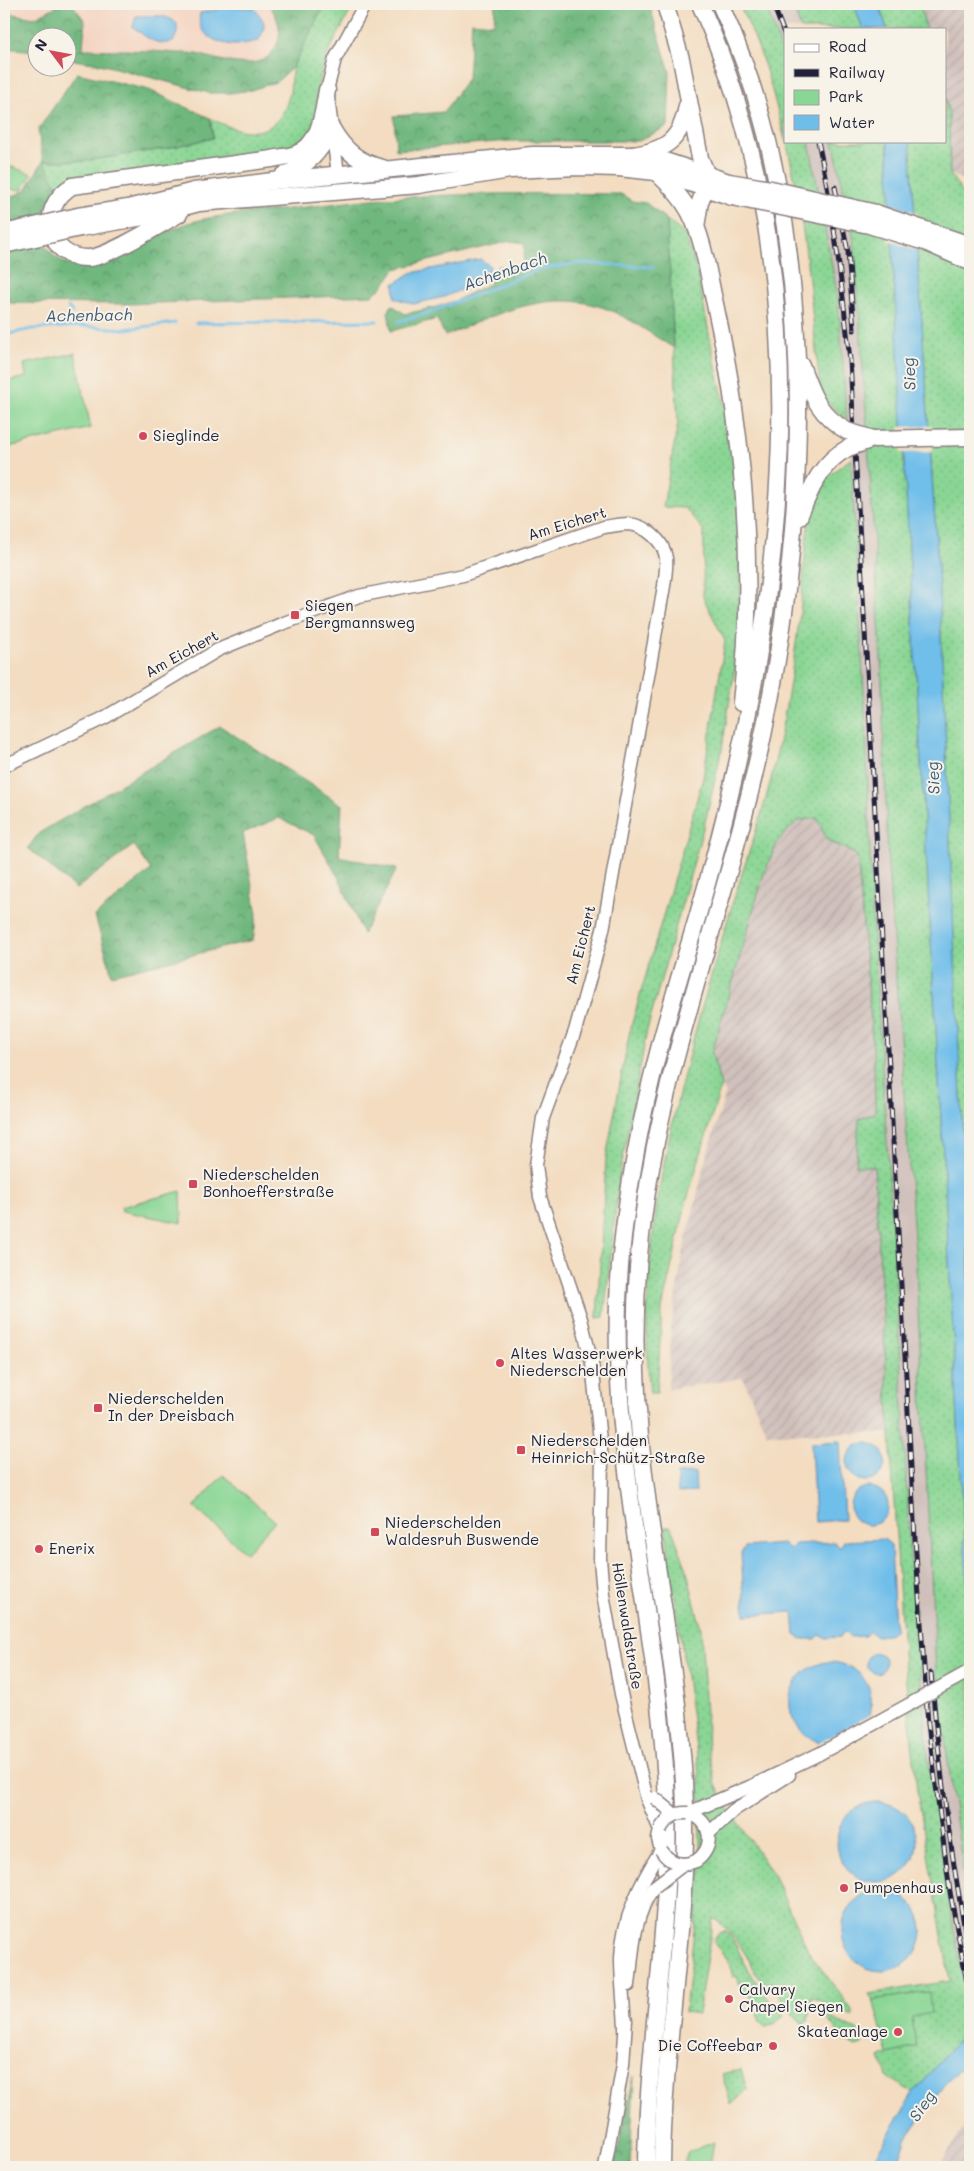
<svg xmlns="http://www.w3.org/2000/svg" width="974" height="2171" viewBox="0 0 974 2171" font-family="Mali,sans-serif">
	<defs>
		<pattern id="industrial-furrows" width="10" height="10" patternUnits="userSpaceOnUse" patternTransform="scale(1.25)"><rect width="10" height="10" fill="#d0c0bc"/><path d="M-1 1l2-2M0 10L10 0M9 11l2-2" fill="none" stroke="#b2a5a2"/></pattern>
		<pattern id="grass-dots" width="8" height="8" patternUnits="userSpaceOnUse" patternTransform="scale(1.25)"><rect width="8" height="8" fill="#8ad694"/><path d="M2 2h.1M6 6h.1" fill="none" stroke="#77b780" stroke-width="1.8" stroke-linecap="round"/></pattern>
		<pattern id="forest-crowns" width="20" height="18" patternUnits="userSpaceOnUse" patternTransform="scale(1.25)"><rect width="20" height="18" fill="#6fb77e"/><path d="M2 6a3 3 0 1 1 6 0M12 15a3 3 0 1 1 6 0" fill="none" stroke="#5b9468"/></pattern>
	</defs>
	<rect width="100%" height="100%" fill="#f7f3e8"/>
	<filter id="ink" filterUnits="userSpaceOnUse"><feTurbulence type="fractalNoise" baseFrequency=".02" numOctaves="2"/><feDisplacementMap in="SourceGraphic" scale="10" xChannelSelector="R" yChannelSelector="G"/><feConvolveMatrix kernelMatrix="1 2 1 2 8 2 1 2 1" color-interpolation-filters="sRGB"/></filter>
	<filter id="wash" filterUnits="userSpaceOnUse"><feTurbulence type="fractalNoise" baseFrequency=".0096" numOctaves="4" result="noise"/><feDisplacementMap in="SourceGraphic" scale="20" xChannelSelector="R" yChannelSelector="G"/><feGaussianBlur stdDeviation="1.12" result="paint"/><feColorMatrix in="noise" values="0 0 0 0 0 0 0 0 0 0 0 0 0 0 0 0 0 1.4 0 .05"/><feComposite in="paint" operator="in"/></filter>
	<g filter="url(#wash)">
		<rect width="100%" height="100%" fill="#f3dcc0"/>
		<polygon fill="#f4d3c0" points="4,4 354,4 336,36 322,69 183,65 68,54 68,38 38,38 37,51 4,48"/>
		<g fill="url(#industrial-furrows)">
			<polygon points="920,4 970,4 970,183 950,174 949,112 945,97 945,29 926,29"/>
			<polygon points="818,818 827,840 855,854 858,863 874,1061 875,1113 859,1119 856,1166 874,1165 889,1433 767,1434 743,1378 668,1389 671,1327 683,1253 706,1158 726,1093 721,1086 712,1053 764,873 778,841 797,820"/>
			<polygon points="970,2119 970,2167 938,2167"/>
		</g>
		<g fill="#d0c0bc">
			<polygon points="765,4 792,4 801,29 785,29 785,59"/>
			<polygon points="809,141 833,141 854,241 866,411 881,655 888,865 925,1416 966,1892 970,1913 970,2014 948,1896 928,1756 910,1553 900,1347 872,909 866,729 851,459 838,299"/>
		</g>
		<g fill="url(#grass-dots)" stroke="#567c68">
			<path d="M325,4H354L328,53L319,82L315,118L311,133L295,147L58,188L43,161H85L163,149L213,138L210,118C246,137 279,141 290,92C291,84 290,74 294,66C302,44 314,24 325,4Z"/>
			<path d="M738,4H765L785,59V140C773,93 762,46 738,4Z"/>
			<polygon points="792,4 854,4 863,29 801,29"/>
			<polygon points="879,4 920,4 926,29 887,29"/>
			<polygon points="945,97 949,112 950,174 970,204 970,1304 938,567 910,141 945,141"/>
			<path d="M786,141H809L838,299L847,420L821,397C811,311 807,225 786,141Z"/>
			<polygon points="833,141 888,141 893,262 970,1635 970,1913 966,1892 936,1673 916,1267 888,865 881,655 866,411 854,241"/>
			<polygon points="667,220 685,235 697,270 711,344 730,430 738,486 741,584 739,643 722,749 706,818 647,1030 619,1179 604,1317 597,1318 606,1158 630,1030 703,778 725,641 703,597 704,531 685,508 663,507 678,423"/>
			<path d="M851,459L866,729L872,909L900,1347L910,1553L928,1756L948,1896L970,2014V2026L913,2093L887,2076L880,2058L888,2054L916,2047L912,2016L929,1992L873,2000L869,1994L950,1981L917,1791L903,1653L874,1166H856L859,1119L875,1113L874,1061L858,863L855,854L827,840L817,818L797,821L778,841L764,873L712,1053L721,1086L686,1203L662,1309L657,1393H650C634,1226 686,1060 733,902C747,856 765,809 775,762C786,710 795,657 801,604C805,572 804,528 815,498C821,481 836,469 851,459Z"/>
			<path d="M665,1527H671L686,1567L701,1629L708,1749L716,1784L726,1805L773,1874L808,1951L852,2010V2016L812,1997L808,2021L803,2024L793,2014L771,1983L761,1981C747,1957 736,1934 713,1918L698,2014L685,2012L700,1876V1799L698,1762Z"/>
			<path d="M725,1931C734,1938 736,1946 741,1956C753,1978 766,1999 784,2016L773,2025L765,2027L760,2022L754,2002H752L749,1993L743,1995L737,1976L733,1977L728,1960L713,1941L719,1933Z"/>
			<polygon points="824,2015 857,2030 863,2039 862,2044 856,2046 843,2039"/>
			<polygon points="741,2069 747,2090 731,2105 722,2074"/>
		</g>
		<g fill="url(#forest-crowns)" stroke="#486c5c">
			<path d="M61,4H72L85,21L83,49C114,50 146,50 178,53C184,53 191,53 197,54C221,60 266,77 278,42C282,28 277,15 268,4H325L292,68L276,82L251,90L230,93H209L100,64L74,60L73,55L68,54V38H38L37,51L4,48V12L34,18Z"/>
			<polygon points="495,4 649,4 670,72 668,126 639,141 509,141 396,150 394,116 444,112 468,77 472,22 494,24"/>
			<path d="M77,73L149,90L210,118L213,138L163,149L85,161H44L58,188C34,216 35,258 78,267C108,273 159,230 192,222C224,213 257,213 289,209C317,206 344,202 372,199C455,193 538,193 621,194L632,201L646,203L667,220L674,348C655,337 637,323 618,314C560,284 499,312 445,336L437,319L391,331L388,311L392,305L405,314L437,307L455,301L489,284L498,266H523L525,243L510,241L395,269L382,287L372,295L128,304L4,303V200L26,190L43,161L38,130Z"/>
			<polygon points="220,726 342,805 339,856 397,869 363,934 340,880 314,835 279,818 243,833 257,914 253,940 112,975 95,916 151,870 134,845 76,889 28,848 39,833"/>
			<polygon points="634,2076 630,2167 614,2167"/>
		</g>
		<g fill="#8ad694" stroke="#567c68">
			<polygon points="4,164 32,174 22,190 4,188"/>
			<polygon points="75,353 91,428 4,448 4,382 26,377 24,364"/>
			<polygon points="181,1191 182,1223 122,1211 121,1207"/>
			<polygon points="223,1475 275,1521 246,1553 194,1507"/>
			<polygon points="929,1992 931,2013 912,2017 916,2047 888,2054 873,2000"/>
			<polygon points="714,2142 710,2165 732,2164 731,2167 683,2167 687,2153"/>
		</g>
		<g fill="#6fbeea" stroke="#487092">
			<polygon points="854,4 879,4 887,29 863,29"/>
			<path d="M231,7L254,8C265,22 268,25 258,41C251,42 242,45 235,45C216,44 195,33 200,13Z"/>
			<path d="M136,16C149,16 168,13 177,24V33L173,42C156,47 145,36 133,27Z"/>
			<polygon points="888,141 910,141 938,567 970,1304 970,1635 893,262"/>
			<polygon points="480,259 490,266 487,279 444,297 413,304 395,298 394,284 411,273"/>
			<polygon points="840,1441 844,1520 815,1522 811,1443"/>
			<circle cx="866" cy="1462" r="19"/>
			<polygon points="695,1473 696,1492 678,1493 677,1474"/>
			<circle cx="869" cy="1506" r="19"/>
			<polygon points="884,1539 891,1545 895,1629 889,1635 875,1636 869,1631 865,1636 850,1637 844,1632 840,1637 826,1638 820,1634 816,1639 801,1639 795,1635 793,1612 745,1615 741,1553 745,1547 783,1544 790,1549 795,1544 834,1542 840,1547 844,1541"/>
			<circle cx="876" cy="1663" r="10"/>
			<path d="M826,1662C857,1661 877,1685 870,1715L821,1743C777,1727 780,1672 826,1662Z"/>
			<circle cx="877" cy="1842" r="40"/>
			<circle cx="882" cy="1931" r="40"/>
			<polygon points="970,2026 970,2059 943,2086 906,2139 897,2167 869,2167 914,2092"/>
		</g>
		<g fill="#f3dcc0">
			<polygon points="888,203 917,213 920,251 889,241"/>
			<polygon points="931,426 933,452 901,453 899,427"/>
			<polygon points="873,1713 869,1725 830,1747 816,1744"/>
		</g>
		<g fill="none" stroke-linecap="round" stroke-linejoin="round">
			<g stroke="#6fbeea" stroke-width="3">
				<polyline points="878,206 894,205"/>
				<polyline points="68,307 72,312"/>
				<polyline points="399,321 425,314 541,269 579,263 653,267"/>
				<polyline points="196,323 377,321"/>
				<polyline points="4,335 32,329 80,326 125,329 175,323"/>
			</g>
		</g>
	</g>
	<g filter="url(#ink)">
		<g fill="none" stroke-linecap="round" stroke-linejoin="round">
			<defs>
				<g id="tertiary">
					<polyline points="338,174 327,90 335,59 365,4"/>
					<path d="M4,766L104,718L218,650L284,623L359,596L463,575L604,527C612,526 620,524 628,524C645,525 664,541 666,558C667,568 665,577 664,586L603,930L575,1031L543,1118L536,1165L540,1197L581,1319L592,1363L602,1460L600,1559L603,1594L621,1694L647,1799L660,1830L658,1839L661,1850C641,1882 622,1919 621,1958C621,1981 624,2005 625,2028"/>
					<polyline points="688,1813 752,1786 819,1754"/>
					<path d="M688,1813C712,1820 716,1847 696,1861"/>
					<polyline points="709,1833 734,1810 789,1775"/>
					<path d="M629,1985C633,1951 633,1916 654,1887"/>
					<polyline points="605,2167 623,2064 626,2020"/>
				</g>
				<g id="primary">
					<path d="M332,129C344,150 359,163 383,168"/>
					<path d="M283,176C309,164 318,155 332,129"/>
					<path d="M179,214C159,225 110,256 89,258C47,260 36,208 72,186L272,159C280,157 288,157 296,154C321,144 323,113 327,90"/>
					<polyline points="78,216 128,208 194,191 273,181 532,155 633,155 665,161 729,182"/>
					<polyline points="80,228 149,216 199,203 419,185 510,170 578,167 619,168 656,172 732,197"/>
				</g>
				<g id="trunk">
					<polyline points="665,4 681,59 700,158 707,175"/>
					<path d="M633,155C666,150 681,140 687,106"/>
					<path d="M656,172C669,184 682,197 690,213C704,240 708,274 715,304C744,436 756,569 741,703"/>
					<polyline points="696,227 700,202 705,189"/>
					<path d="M801,365C812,395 818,414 847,431"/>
					<polyline points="873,439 970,437"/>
					<path d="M799,517C811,489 820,463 848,448"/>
					<path d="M646,2167C647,2039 674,1911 666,1782C655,1606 604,1433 621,1255C628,1186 641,1117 659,1049C676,985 697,922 714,858C788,582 821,272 700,4"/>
					<path d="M662,2167C663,2039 691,1911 684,1782C678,1675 655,1571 643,1465C635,1396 633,1325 639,1256C652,1108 703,969 741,827C809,576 832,245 720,4"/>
				</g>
			</defs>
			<use href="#tertiary" stroke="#8a7f7e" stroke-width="15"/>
			<use href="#primary" stroke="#8a7f7e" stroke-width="19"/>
			<use href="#trunk" stroke="#8a7f7e" stroke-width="19"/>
			<use href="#tertiary" stroke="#fff" stroke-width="12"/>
			<use href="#primary" stroke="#fff" stroke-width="16"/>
			<use href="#trunk" stroke="#fff" stroke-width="16"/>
			<defs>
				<g id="rail">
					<polyline points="773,4 785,36"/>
					<path d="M818,141C834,214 842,286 850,360L915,1539L928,1724L950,1892L970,1998"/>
					<polyline points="835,187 848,252 854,330"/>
					<path d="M931,1673C939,1769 952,1863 970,1958"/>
				</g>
			</defs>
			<use href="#rail" stroke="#22223b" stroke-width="5"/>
			<use href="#rail" stroke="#f7f3e8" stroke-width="3" stroke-dasharray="9" stroke-linecap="butt"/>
			<defs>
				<g id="tertiary-bridge">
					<polyline points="819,1754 970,1671"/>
					<polyline points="655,1798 674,1814"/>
					<path d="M660,1830C666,1818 675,1812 688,1813"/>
					<path d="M661,1850C669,1863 682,1867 696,1861"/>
					<polyline points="654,1887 684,1864"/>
				</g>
				<g id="primary-bridge">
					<polyline points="729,182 771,189 876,213 970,245"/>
					<polyline points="732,197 869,225 925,242 970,262"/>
				</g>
				<g id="trunk-bridge">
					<polyline points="4,233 78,216"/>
					<polyline points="4,245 80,228"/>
					<polyline points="847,431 873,439"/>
					<polyline points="848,448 873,439"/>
				</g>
			</defs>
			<use href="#tertiary-bridge" stroke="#8a7f7e" stroke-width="15" stroke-linecap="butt"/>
			<use href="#primary-bridge" stroke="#8a7f7e" stroke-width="19" stroke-linecap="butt"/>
			<use href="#trunk-bridge" stroke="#8a7f7e" stroke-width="19" stroke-linecap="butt"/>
			<use href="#tertiary-bridge" stroke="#fff" stroke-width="12"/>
			<use href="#primary-bridge" stroke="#fff" stroke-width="16"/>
			<use href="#trunk-bridge" stroke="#fff" stroke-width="16"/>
		</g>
	</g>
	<g fill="#d1495b" stroke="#f7f3e8" stroke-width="2">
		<circle cx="143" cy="436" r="5"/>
		<rect x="290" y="610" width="10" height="10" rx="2.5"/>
		<rect x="188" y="1179" width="10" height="10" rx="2.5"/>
		<circle cx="500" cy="1363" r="5"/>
		<rect x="93" y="1403" width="10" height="10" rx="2.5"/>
		<rect x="516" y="1445" width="10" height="10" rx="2.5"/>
		<rect x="370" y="1527" width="10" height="10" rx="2.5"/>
		<circle cx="39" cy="1549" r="5"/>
		<circle cx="844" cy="1888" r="5"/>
		<circle cx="729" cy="1999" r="5"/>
		<circle cx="898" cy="2032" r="5"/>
		<circle cx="773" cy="2046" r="5"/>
	</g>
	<g text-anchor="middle" stroke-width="4" stroke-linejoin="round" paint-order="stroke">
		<g font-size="15" fill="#22223b" stroke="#f7f3e8" text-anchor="start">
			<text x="153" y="441">Sieglinde</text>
			<text x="305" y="611">Siegen<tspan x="305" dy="17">Bergmannsweg</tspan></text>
			<text x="203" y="1180">Niederschelden<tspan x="203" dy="17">Bonhoefferstraße</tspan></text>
			<text x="510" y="1359">Altes Wasserwerk<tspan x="510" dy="17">Niederschelden</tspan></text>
			<text x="108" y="1404">Niederschelden<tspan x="108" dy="17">In der Dreisbach</tspan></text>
			<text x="531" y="1446">Niederschelden<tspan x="531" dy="17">Heinrich-Schütz-Straße</tspan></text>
			<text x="385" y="1528">Niederschelden<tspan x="385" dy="17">Waldesruh Buswende</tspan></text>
			<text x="49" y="1554">Enerix</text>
			<text x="854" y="1893">Pumpenhaus</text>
			<text x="739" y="1995">Calvary<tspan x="739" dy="17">Chapel Siegen</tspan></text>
			<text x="888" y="2037" text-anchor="end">Skateanlage</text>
			<text x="763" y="2051" text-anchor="end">Die Coffeebar</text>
		</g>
		<g font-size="15" fill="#22223b" stroke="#f7f3e8">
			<text transform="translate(567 524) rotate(-17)" y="5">Am Eichert</text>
			<text transform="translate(182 654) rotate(-29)" y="5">Am Eichert</text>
			<text transform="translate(581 945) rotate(-76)" y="5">Am Eichert</text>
			<text transform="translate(627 1626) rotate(81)" y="5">Höllenwaldstraße</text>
		</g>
		<g font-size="16" font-style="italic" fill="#3d5978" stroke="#f7f3e8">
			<text transform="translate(505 271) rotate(-19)" y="6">Achenbach</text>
			<text transform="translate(89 315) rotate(-1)" y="6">Achenbach</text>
			<text transform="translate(909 374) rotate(-93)" y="6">Sieg</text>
			<text transform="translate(933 778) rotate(-93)" y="6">Sieg</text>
			<text transform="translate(922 2106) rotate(-55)" y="6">Sieg</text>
		</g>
	</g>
	<rect width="974" height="2171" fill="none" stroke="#f7f3e8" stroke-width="20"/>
	<rect x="784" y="28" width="162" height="115" fill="#f7f3e8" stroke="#a29fa3"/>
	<rect x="794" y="44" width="25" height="8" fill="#ffffff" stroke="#a29fa3"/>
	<text x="829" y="52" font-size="15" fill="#22223b">Road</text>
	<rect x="794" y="69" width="25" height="8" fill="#22223b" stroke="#a29fa3"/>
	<text x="829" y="78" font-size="15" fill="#22223b">Railway</text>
	<rect x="794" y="90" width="25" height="15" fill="#8ad694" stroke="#a29fa3"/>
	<text x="829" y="102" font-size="15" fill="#22223b">Park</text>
	<rect x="794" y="115" width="25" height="15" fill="#6fbeea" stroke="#a29fa3"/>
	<text x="829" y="128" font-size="15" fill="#22223b">Water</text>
	<g transform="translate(52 52) rotate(302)"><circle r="24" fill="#f7f3e8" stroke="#a29fa3"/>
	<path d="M0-4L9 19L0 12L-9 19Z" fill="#d1495b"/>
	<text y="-8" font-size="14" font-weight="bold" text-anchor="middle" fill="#22223b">N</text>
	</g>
</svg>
